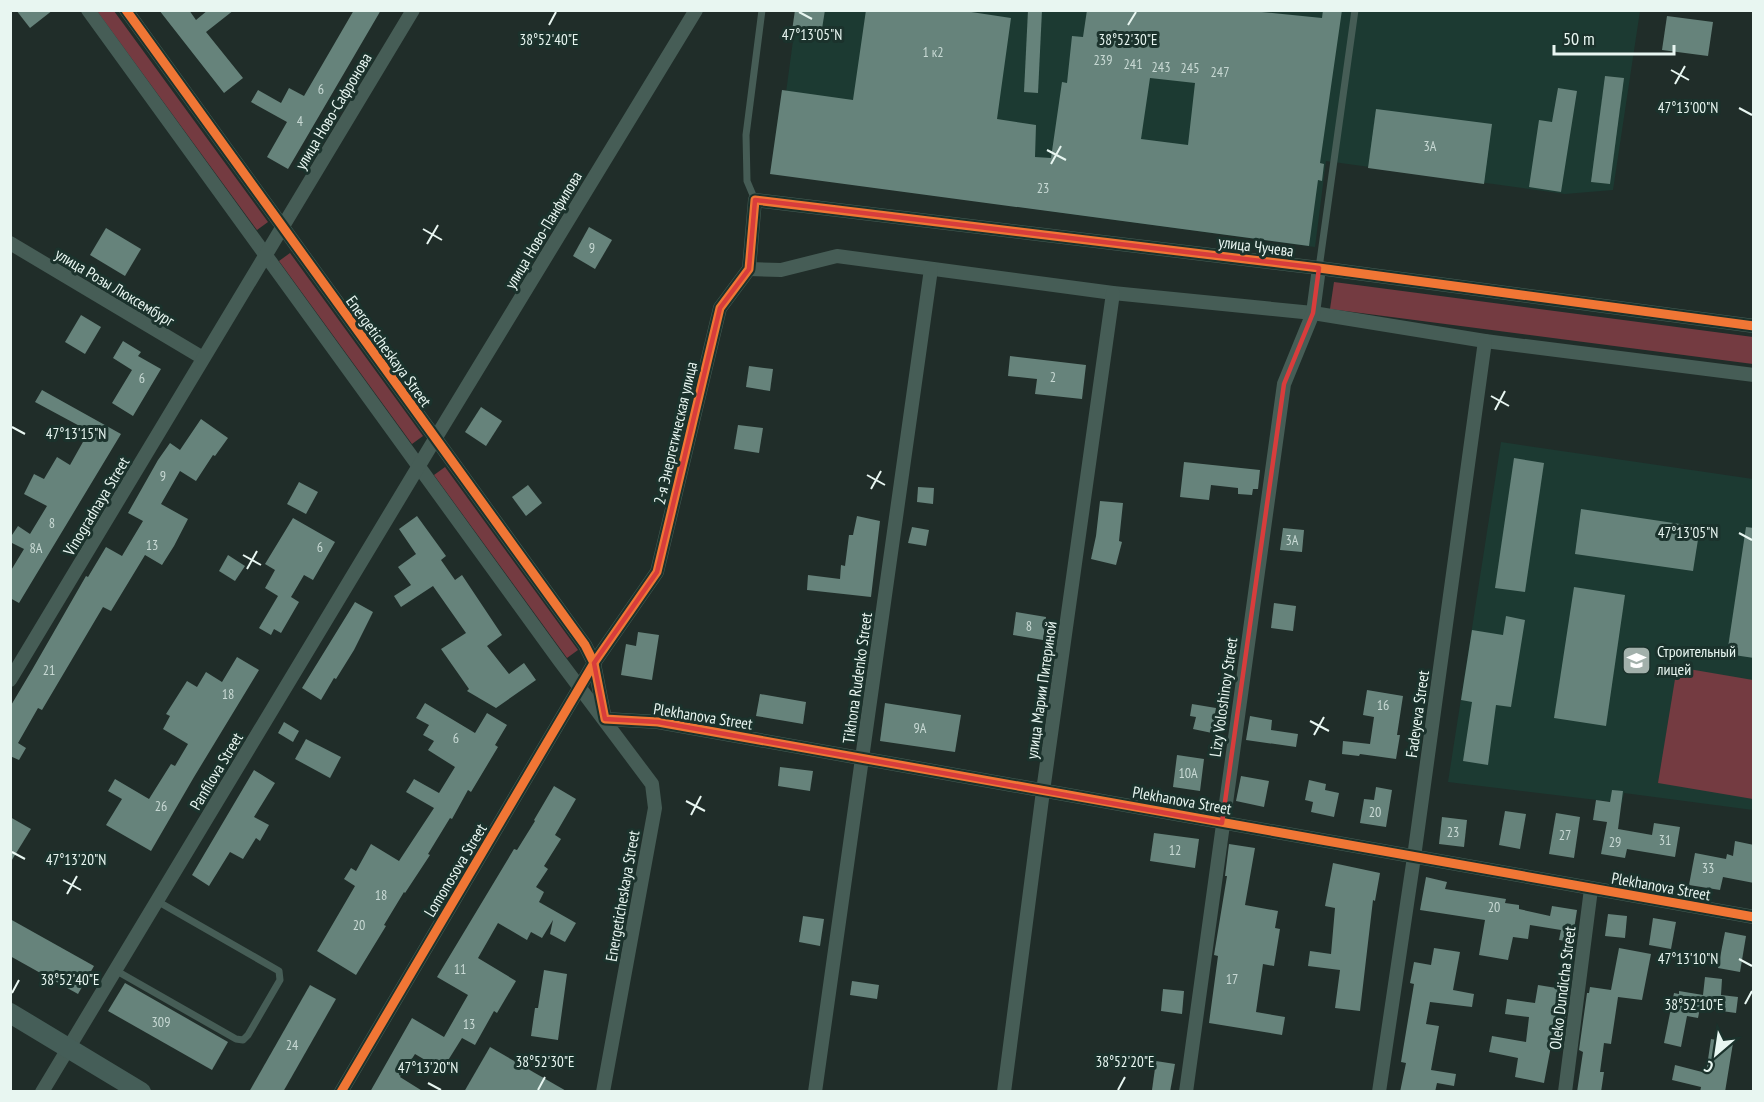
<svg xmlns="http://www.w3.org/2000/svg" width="1764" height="1102" viewBox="0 0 1764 1102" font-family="'PT Sans Narrow',sans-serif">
	<rect width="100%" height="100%" fill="#202d29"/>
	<g fill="#1c3a32">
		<polygon points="797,11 1640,11 1613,190 1565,194 1326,161 1315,247 775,174"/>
		<polygon points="1501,442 1753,479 1753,810 1624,793 1622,803 1448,782"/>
	</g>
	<g fill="#743b41">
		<polygon points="97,11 114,11 268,222 257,230"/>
		<polygon points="290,253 423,436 412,444 279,261"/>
		<polygon points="1334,282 1753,337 1753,364 1330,309"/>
		<polygon points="445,467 578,650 567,658 434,475"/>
		<polygon points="1677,667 1753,680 1753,799 1658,783"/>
	</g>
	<g fill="#66837b" fill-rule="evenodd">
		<polygon points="16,10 53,10 30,28"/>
		<polygon points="159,10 189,10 196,20 208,10 234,10 206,32 243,78 224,93"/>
		<polygon points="354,10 381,10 288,169 267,157 287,122 251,102 258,90 281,103 289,88 304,96"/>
		<polygon points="795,10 825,10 821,35 792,31"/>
		<path d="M866,10H958L1011,18L997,119L1036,125L1035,157L1051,158L1062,82L1067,83L1072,36L1083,37L1087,10H1241L1322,18L1323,10H1342L1320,163L1324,164L1322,181L1318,180L1309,246L770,174L782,90L853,100ZM1150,78L1195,83L1188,145L1141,139Z"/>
		<polygon points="1028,10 1042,10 1038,93 1024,92"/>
		<polygon points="1667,16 1713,22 1708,56 1662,50"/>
		<polygon points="1605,76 1624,78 1610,184 1591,182"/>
		<polygon points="1558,88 1577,91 1561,192 1529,187 1539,120 1552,122"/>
		<polygon points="1376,109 1492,124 1484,184 1368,168"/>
		<polygon points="589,227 612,240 595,269 573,256"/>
		<polygon points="106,228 141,249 125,276 90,255"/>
		<polygon points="81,315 101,327 85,354 65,342"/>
		<polygon points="123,341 141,352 138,356 161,369 133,416 112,403 132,370 113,358"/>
		<polygon points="1010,356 1086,365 1082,399 1035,394 1037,379 1008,376"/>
		<polygon points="749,366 773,369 770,391 746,387"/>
		<polygon points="42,390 121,434 19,603 10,598 10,572 24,549 10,542 10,538 18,526 30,534 47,506 24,494 34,474 44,479 57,457 70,465 88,433 87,430 35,402"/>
		<polygon points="481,407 502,421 486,446 465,432"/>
		<polygon points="201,419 228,438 215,456 213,455 196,481 180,471 161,504 188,519 174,546 162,565 145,555 111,611 103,607 42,710 38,708 18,743 26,748 19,760 10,756 10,707 32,670 86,576 88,577 106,547 122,556 143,521 128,513 158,460 170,443 180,450"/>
		<polygon points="738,425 763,428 759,453 734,449"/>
		<polygon points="1514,458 1544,463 1525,592 1495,588"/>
		<polygon points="1184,462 1260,470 1258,489 1253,489 1252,495 1238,494 1238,488 1211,485 1209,500 1180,497"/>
		<polygon points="299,482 318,492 306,514 287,504"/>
		<polygon points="528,485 542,503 526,516 512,497"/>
		<polygon points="918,487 934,488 933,504 917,502"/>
		<polygon points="1100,501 1123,503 1119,541 1122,542 1116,565 1091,559 1096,536"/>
		<polygon points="1581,509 1700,527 1693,571 1575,554"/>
		<polygon points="417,516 446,556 441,560 455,580 462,575 502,635 487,646 509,674 524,663 536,680 496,708 467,691 469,689 441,649 466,633 433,586 401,607 394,596 411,585 398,567 416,554 399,529"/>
		<polygon points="857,516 880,521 871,597 807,590 808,575 840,579 841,565 845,566 849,535 853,535"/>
		<polygon points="293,518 335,542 313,580 304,575 291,597 299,602 281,633 274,629 271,635 259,628 278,596 265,588 275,570 265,564"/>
		<polygon points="912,527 929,530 926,546 908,543"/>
		<polygon points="1746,527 1754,528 1754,658 1727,654"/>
		<polygon points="1283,528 1304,530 1302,552 1280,550"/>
		<polygon points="228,555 245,566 235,581 219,571"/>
		<polygon points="1574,587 1625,595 1606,726 1554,718"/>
		<polygon points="355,602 373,612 354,650 336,679 334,678 321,700 302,688"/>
		<polygon points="1274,603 1296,606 1293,631 1271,628"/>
		<polygon points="1016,612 1046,617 1043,640 1013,635"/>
		<polygon points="1506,616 1525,620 1511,707 1496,705 1488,765 1463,761 1472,702 1461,700 1472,630 1503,635"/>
		<polygon points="638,632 659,635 652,680 621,675 626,644 636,646"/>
		<polygon points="237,657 259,670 194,777 151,851 106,825 122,799 108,791 115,779 149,799 171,764 175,766 188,744 163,729 170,716 166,714 187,681 197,687 206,672 222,682"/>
		<polygon points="1367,690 1403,696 1397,735 1400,735 1396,759 1360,754 1359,756 1342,754 1343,741 1370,744 1374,717 1363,715"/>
		<polygon points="760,694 806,702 803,724 756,716"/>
		<polygon points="425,703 475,733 487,713 507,725 495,745 498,747 471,792 468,790 452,819 450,818 428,854 430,855 405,893 404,892 384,925 386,926 356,975 317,951 355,886 344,879 351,868 356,871 371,844 399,861 434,808 406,792 414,779 439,793 455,767 428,750 434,741 423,735 429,725 416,718"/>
		<polygon points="885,703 961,715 955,752 880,741"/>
		<polygon points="1192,704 1216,708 1212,733 1193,729 1196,717 1190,716"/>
		<polygon points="1250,716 1272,720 1271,730 1298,734 1296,747 1246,740"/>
		<polygon points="284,722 299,731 293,742 278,733"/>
		<polygon points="306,739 341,757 330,778 295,759"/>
		<polygon points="1177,755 1204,759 1200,791 1173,787"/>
		<polygon points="780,767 813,771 810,791 778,786"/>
		<polygon points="254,770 275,783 254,817 269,825 260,841 256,838 243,859 230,852 209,886 192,875"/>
		<polygon points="1241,776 1269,781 1264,807 1236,801"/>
		<polygon points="1309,780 1326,784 1325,790 1339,793 1334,817 1311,812 1313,802 1305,800"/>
		<polygon points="554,786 576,799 555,835 561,839 544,866 548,869 536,887 544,892 539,902 576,923 565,942 550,934 553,920 542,938 531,932 527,940 498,923 478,958 516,981 497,1013 494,1011 475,1045 462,1038 442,1070 415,1054 400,1077 424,1092 370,1092 412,1018 444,1037 468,995 437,977 514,849 517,850 535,821 534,820"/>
		<polygon points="1376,787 1392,790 1386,827 1360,823 1364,799 1374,800"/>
		<polygon points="1612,790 1623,791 1618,829 1652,835 1654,823 1680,827 1675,857 1627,849 1625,858 1601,854 1607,822 1593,820 1596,800 1610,802"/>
		<polygon points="1505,811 1526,814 1520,849 1499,845"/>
		<polygon points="1556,813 1580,817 1574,858 1549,854"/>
		<polygon points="10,817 31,829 10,863"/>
		<polygon points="1442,817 1467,820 1464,847 1439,844"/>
		<polygon points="1154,833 1199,839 1195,868 1150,861"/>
		<polygon points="1735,841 1754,845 1754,883 1723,877 1720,890 1689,885 1695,853 1726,859 1727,854 1733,856"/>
		<polygon points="1229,844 1255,848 1245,905 1278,911 1275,928 1280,929 1274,966 1263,964 1256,1012 1285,1017 1282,1035 1209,1023 1218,956 1214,955 1227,876 1225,876"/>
		<polygon points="1333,863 1380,873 1375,901 1373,900 1360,1011 1335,1008 1340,970 1308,966 1310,951 1331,954 1335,908 1325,906"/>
		<polygon points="1426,877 1447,882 1445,889 1506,899 1505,903 1519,905 1519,909 1550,916 1552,906 1577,910 1572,942 1559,940 1561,930 1530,925 1528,939 1513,937 1508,960 1479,955 1485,920 1420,910"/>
		<polygon points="1608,914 1627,916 1625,938 1605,936"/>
		<polygon points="803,916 824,919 820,946 799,942"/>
		<polygon points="1653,918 1676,922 1671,949 1649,945"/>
		<polygon points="10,919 94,966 78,994 10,956"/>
		<polygon points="1725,932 1746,936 1740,972 1718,968"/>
		<polygon points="1434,948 1460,952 1453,990 1474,994 1472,1007 1430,1002 1426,1024 1439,1026 1431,1070 1456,1074 1454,1086 1437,1083 1435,1092 1400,1092 1406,1063 1401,1062 1414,984 1410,983 1414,962 1431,965"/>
		<polygon points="1619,948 1651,954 1642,1000 1618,997 1611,1044 1604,1043 1600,1072 1604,1072 1601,1092 1577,1092 1583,1052 1579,1050 1587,993 1589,993 1590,987 1611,990"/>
		<polygon points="544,970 567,974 558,1040 531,1036 535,1008 538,1008"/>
		<polygon points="1705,977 1722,979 1721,995 1738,997 1736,1013 1700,1008 1698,1018 1687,1016 1681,1047 1664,1043 1674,993 1679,994 1679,991 1703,995"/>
		<polygon points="852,981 879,985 877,999 850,995"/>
		<polygon points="125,983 228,1042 212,1070 108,1011"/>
		<polygon points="310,985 336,999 283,1092 249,1092"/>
		<polygon points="1538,985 1569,990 1562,1047 1551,1046 1544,1083 1515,1077 1518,1058 1489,1052 1492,1036 1526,1042 1529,1017 1505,1014 1507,999 1535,1003"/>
		<polygon points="1163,989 1184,991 1182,1014 1161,1011"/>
		<polygon points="1711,1039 1733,1043 1725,1092 1700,1092 1701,1087 1672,1080 1675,1065 1706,1073"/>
		<polygon points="490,1047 568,1092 464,1092"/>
		<polygon points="1156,1061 1175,1064 1170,1092 1152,1090"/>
	</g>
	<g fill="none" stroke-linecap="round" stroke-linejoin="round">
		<g stroke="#465d56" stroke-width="7">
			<polyline points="755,200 747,181 746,135 762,10"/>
			<polyline points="1319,268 1355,10"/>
			<polyline points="115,970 236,1039 243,1040 248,1035 280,980 279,971 157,901"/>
		</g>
		<g stroke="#465d56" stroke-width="14">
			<polyline points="88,10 559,660 652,784 655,808 603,1092"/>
			<polyline points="126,10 585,645 594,663 605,719 658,722 1754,917"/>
			<polyline points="10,243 203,358"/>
			<polyline points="749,269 781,270 837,256 1113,293 1313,313 1485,341 1754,375"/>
			<polyline points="10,680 413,10"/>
			<polyline points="42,1092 435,439 696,10"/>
			<polyline points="341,1092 594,663 657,572 720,308 749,269 755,200 1319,268 1754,326"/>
			<polyline points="815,1092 931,269"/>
			<polyline points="1004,1092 1043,791 1113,293"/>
			<polyline points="1186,1092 1284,384 1313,313 1319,268"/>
			<polyline points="1379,1092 1414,857 1485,341"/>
			<polyline points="1565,1092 1591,889"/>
		</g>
		<polyline stroke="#455e58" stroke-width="20" points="10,1013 141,1092"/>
		<defs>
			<g id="cycleway">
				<polyline points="126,10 585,645 594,663 605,719 658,722 1754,917"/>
				<polyline points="341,1092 594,663 657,572 720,308 749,269 755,200 1319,268 1754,326"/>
			</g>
		</defs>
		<use href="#cycleway" stroke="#1b322c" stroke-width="13"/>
		<use href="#cycleway" stroke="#f07635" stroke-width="9"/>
	</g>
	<path fill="none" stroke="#d83d3c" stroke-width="4.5" stroke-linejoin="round" d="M755,200L1319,268L1313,313L1284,384L1222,823L658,722L605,719L594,663L657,572L720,308L749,269Z"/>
	<path fill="none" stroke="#e8f6f1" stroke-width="2" d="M799,12L812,19M549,25L556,12M1128,25L1136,12M1671,70L1689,80M1675,84L1685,66M1739,108L1752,115M1047,150L1066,160M1051,164L1061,146M423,229L442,240M427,244L438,225M1491,396L1509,406M1495,410L1505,391M12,427L25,434M867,475L885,485M871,489L881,471M1739,533L1752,540M243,555L261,565M247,569L257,551M1310,721L1329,731M1314,735L1324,717M686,801L705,811M691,815L701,796M12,852L25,859M63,880L81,890M67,894L77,876M1739,959L1752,966M12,993L19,980M1745,1004L1752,991M428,1083L441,1090M538,1090L545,1077M1118,1090L1125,1077"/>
	<defs>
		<symbol id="university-square" viewBox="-11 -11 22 22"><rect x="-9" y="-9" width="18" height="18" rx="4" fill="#a2b0ab" stroke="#1b322c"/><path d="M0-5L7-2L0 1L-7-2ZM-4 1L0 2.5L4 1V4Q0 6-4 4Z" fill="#fff"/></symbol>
	</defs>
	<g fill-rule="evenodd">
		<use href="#university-square" x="1620" y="644" width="33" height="33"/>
	</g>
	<g text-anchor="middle" stroke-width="6" stroke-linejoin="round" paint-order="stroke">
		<g font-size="14" fill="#c8d9d4">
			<text x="933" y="57">1 к2</text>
			<text x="1103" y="65">239</text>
			<text x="1133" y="69">241</text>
			<text x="1161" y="72">243</text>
			<text x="1190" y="73">245</text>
			<text x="1220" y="77">247</text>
			<text x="321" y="94">6</text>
			<text x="300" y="126">4</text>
			<text x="1430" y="151">3А</text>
			<text x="1043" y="193">23</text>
			<text x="592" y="253">9</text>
			<text x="1053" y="382">2</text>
			<text x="142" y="383">6</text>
			<text x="163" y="481">9</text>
			<text x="52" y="528">8</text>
			<text x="1292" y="545">3А</text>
			<text x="152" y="550">13</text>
			<text x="320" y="552">6</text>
			<text x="36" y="553">8А</text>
			<text x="1029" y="631">8</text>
			<text x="49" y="675">21</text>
			<text x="228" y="699">18</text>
			<text x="1383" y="710">16</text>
			<text x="920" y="733">9А</text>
			<text x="456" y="743">6</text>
			<text x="1188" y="778">10А</text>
			<text x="161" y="811">26</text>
			<text x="1375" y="817">20</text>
			<text x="1453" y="837">23</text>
			<text x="1565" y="840">27</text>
			<text x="1665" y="845">31</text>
			<text x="1615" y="847">29</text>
			<text x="1175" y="855">12</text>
			<text x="1708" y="873">33</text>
			<text x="381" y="900">18</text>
			<text x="1494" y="912">20</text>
			<text x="359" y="930">20</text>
			<text x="460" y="974">11</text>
			<text x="1232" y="984">17</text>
			<text x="161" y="1027">309</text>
			<text x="469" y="1029">13</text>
			<text x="292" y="1050">24</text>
		</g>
		<g font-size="16" fill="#e8f6f1" stroke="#1b322c">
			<text transform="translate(333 111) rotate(-59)" y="6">улица Ново-Сафронова</text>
			<text transform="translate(543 230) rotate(-59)" y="6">улица Ново-Панфилова</text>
			<text transform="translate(1256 246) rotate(7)" y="6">улица Чучева</text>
			<text transform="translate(115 287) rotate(31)" y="6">улица Розы Люксембург</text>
			<text transform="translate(389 351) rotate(54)" y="6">Energeticheskaya Street</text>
			<text transform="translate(675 433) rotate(-77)" y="6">2-я Энергетическая улица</text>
			<text transform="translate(96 506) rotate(-59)" y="6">Vinogradnaya Street</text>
			<text transform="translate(857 678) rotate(-82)" y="6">Tikhona Rudenko Street</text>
			<text transform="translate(1041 690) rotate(-82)" y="6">улица Марии Питериной</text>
			<text transform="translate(1223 697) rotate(-82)" y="6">Lizy Voloshinoy Street</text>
			<text transform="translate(1417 714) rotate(-82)" y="6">Fadeyeva Street</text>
			<text transform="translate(703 716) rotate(9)" y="6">Plekhanova Street</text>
			<text transform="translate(216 771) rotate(-59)" y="6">Panfilova Street</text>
			<text transform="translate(1182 800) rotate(10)" y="6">Plekhanova Street</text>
			<text transform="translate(455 870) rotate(-59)" y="6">Lomonosova Street</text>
			<text transform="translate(1661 886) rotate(10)" y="6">Plekhanova Street</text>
			<text transform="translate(622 896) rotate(-80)" y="6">Energeticheskaya Street</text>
			<text transform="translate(1562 988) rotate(-83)" y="6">Oleko Dundicha Street</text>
		</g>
		<g font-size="16" fill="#e8f6f1" stroke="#1b322c" text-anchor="start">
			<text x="1657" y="657">Строительный<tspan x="1657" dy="18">лицей</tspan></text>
		</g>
	</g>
	<g font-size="15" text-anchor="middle" fill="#e8f6f1" stroke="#1b322c" stroke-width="6" stroke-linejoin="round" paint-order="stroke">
		<text x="812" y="40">47°13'05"N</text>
		<text x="549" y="45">38°52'40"E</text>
		<text x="1128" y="45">38°52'30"E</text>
		<text x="1688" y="113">47°13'00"N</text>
		<text x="76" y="439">47°13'15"N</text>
		<text x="1688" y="538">47°13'05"N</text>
		<text x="76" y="865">47°13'20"N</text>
		<text x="1688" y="964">47°13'10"N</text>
		<text x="70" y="985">38°52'40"E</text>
		<text x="1694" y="1010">38°52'10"E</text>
		<text x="545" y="1067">38°52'30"E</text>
		<text x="1125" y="1067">38°52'20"E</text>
		<text x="428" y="1073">47°13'20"N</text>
	</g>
	<rect width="1764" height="1102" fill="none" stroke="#e8f6f1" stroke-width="24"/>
	<g transform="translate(1716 1054) rotate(209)" stroke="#1b322c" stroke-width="4.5" paint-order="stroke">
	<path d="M0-4.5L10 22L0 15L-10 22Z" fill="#e8f6f1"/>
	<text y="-9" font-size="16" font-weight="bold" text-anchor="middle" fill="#e8f6f1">С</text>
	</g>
	<path d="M1554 45v9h120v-9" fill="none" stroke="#e8f6f1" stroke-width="3"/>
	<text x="1563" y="45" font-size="18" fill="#e8f6f1" stroke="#1b322c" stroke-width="4.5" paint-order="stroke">50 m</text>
</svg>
